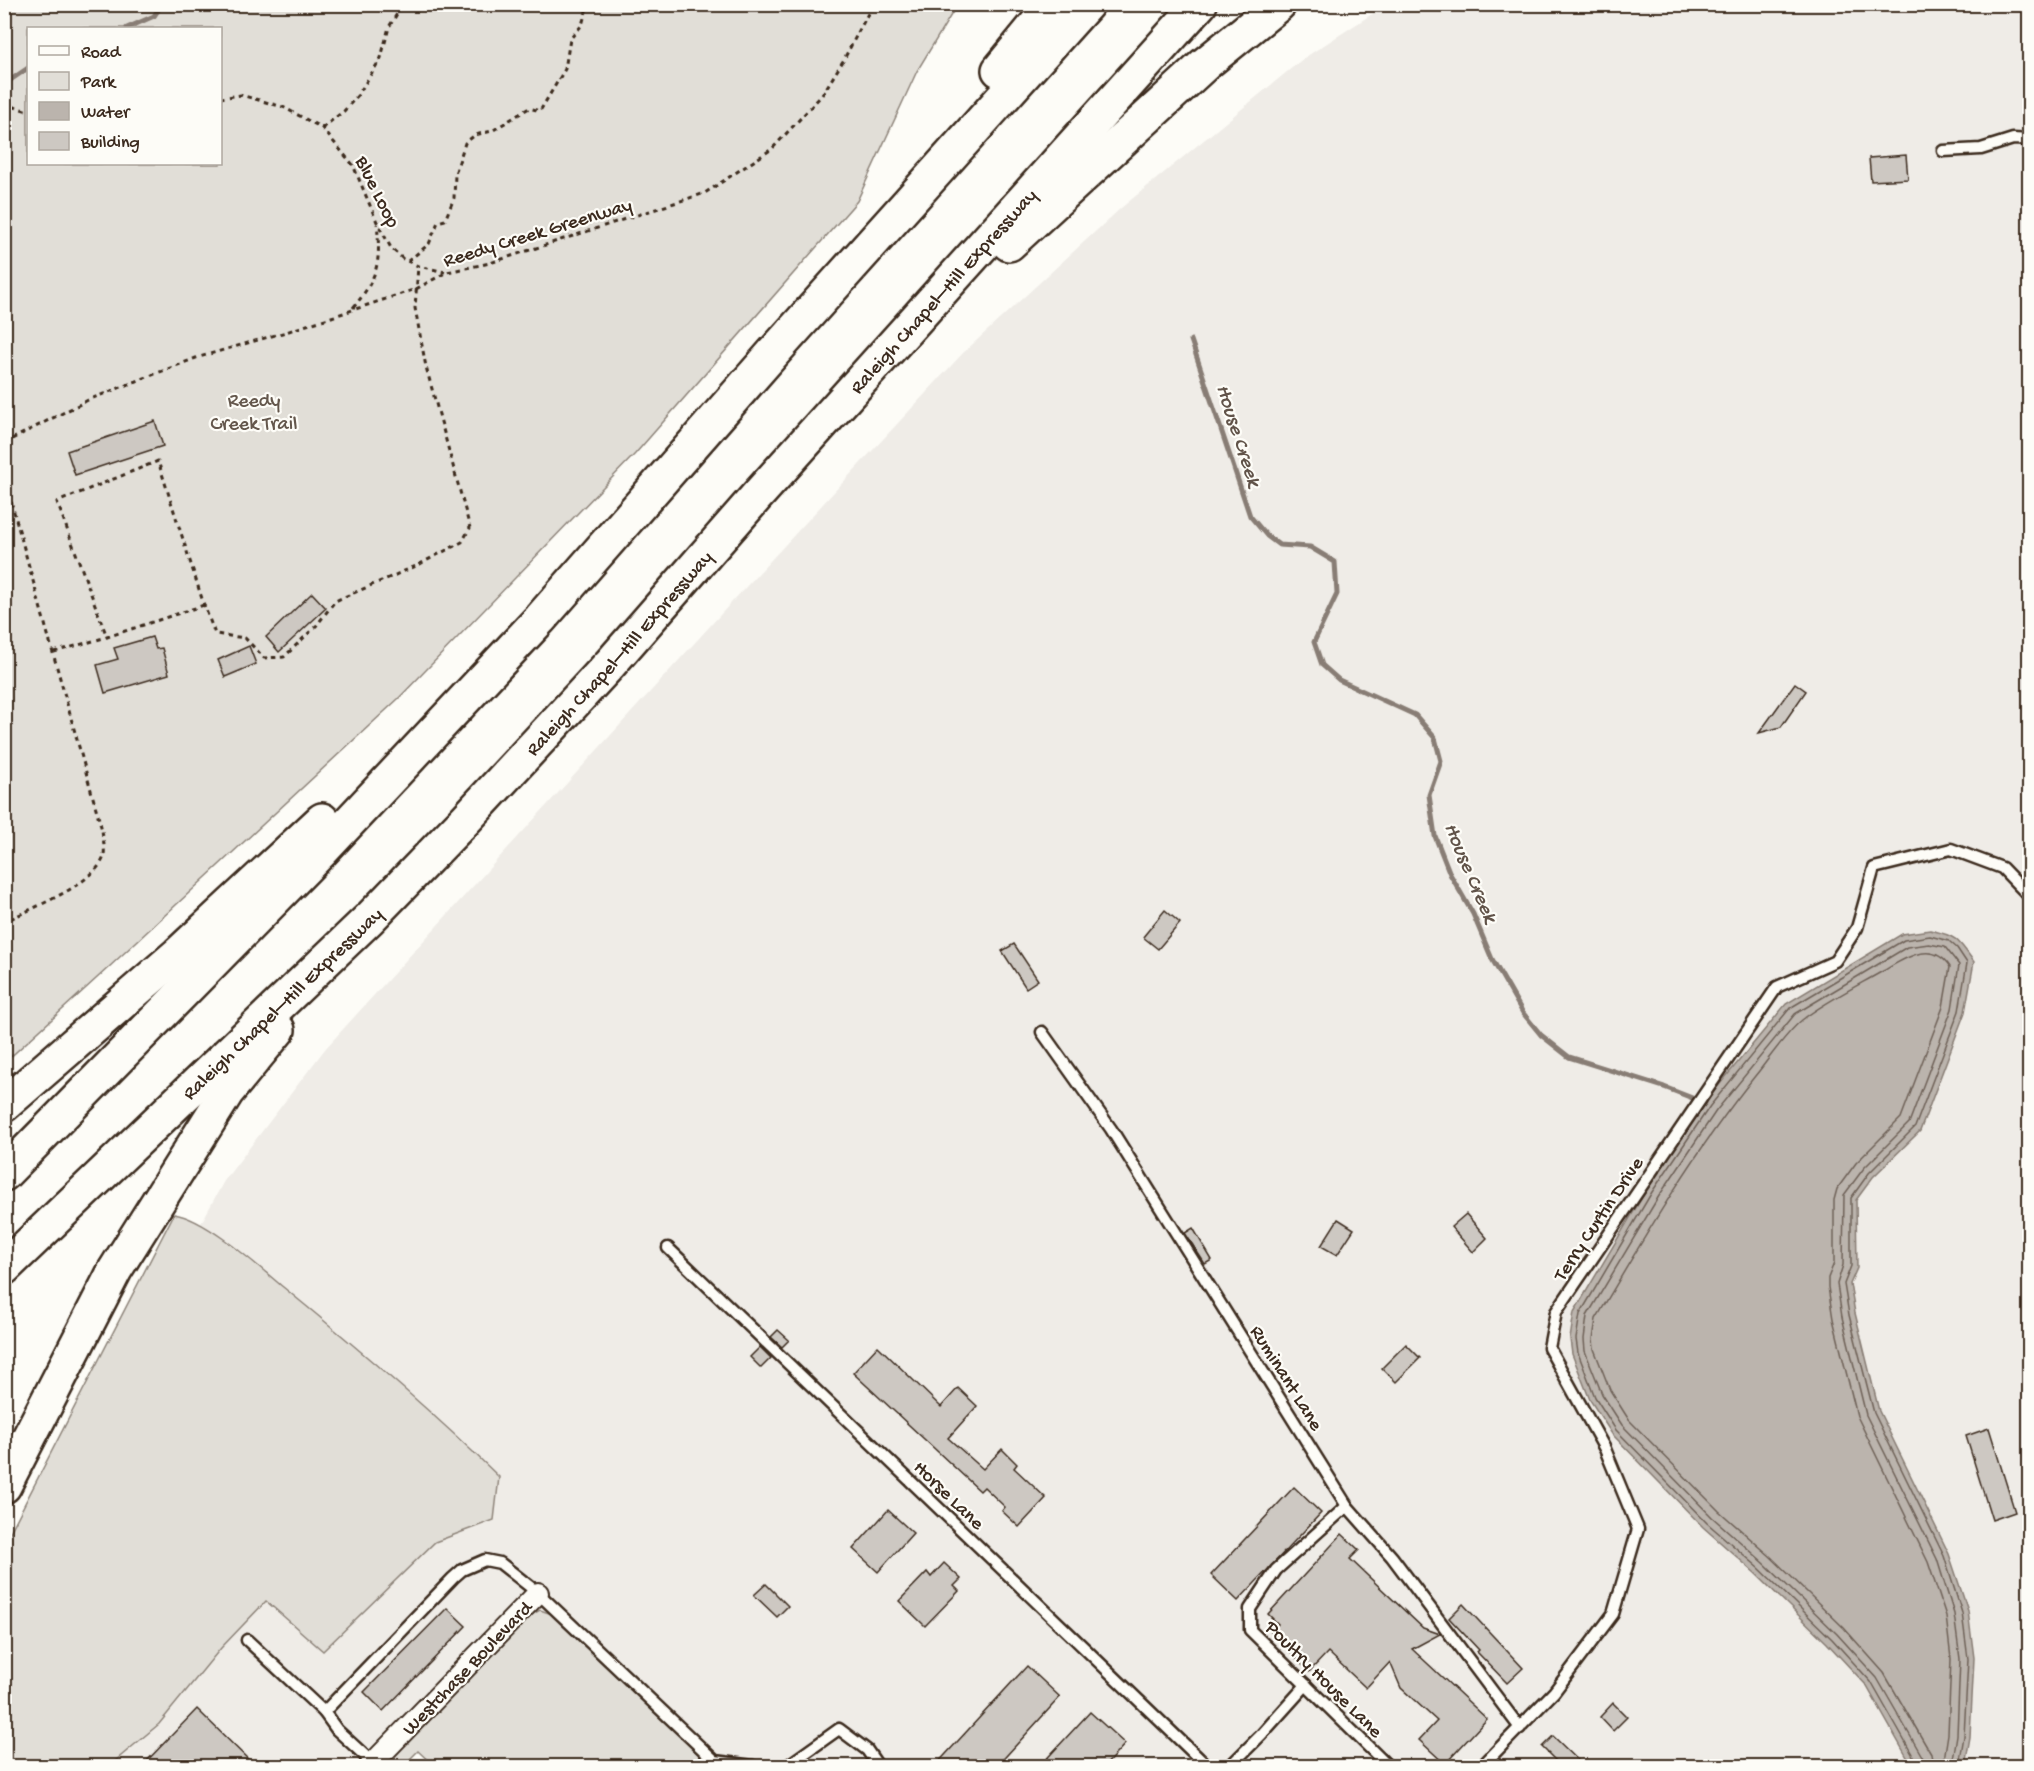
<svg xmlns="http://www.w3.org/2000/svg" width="2034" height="1771" viewBox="0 0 2034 1771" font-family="'Gochi Hand',sans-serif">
	<rect width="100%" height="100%" fill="#fdfcf7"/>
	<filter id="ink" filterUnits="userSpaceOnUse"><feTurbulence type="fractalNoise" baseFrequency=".0167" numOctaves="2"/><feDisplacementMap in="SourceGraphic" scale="12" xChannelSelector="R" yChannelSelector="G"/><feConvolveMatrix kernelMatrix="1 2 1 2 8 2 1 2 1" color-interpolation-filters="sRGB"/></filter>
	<g filter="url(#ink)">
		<polygon fill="#efece7" points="1386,5 2029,5 2029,1766 701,1766 540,1612 380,1766 5,1766 5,1585 224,1181 325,1049 731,603 963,353 1121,208 1304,58"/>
		<g fill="#e1ded7" stroke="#8e847a" stroke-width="1.5" fill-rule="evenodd">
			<path d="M4,5H957L917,71L857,201L635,454L398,699L108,968L5,1062ZM28,28H220V164H28Z"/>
			<path d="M174,1214C205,1218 258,1266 283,1287C358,1348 430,1409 499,1477L494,1520L435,1542L323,1651L266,1601L221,1648L159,1724L109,1766H5V1542Z"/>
			<polygon points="540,1610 552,1614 712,1766 454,1766 449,1762 445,1766 434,1766 418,1751 403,1766 380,1766 474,1670 489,1658 531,1615"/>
		</g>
		<path fill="#bbb4ad" stroke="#887d74" stroke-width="1.5" d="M1930,930C1957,936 1958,939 1974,962L1965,1012L1920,1131L1873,1177L1856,1200L1857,1268L1850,1284L1855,1313L1879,1411L1949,1554L1968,1611L1974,1658L1970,1737L1965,1766H1912L1866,1685L1827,1643L1755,1573L1703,1527L1612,1434L1590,1400L1572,1354L1570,1339L1574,1312L1647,1189L1705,1102L1786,1004L1902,934Z"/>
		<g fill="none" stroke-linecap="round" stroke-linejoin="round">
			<g stroke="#6e6157" stroke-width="1.5">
				<polyline points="1917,1766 1916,1761 1871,1682 1832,1639 1759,1568 1707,1523 1616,1430 1595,1397 1578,1353 1576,1339 1580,1314 1652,1192 1710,1106 1790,1008 1904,940 1930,936 1949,941 1957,948 1967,963 1959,1011 1915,1127 1869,1173 1851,1198 1851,1266 1844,1284 1849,1315 1874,1413 1944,1556 1962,1613 1968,1659 1964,1736 1959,1766"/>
				<polyline points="1924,1766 1923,1758 1877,1678 1837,1634 1764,1563 1712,1517 1622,1425 1602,1394 1585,1351 1584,1339 1587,1316 1659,1196 1716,1111 1795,1014 1907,947 1929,944 1945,947 1959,965 1952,1009 1909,1123 1864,1168 1844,1195 1843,1265 1837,1284 1842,1317 1866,1415 1937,1559 1954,1614 1960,1659 1957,1735 1952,1766"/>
				<path d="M1933,1766L1931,1754L1884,1673L1844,1628L1770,1556L1719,1511L1629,1420L1610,1390L1594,1349L1593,1339L1596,1319C1645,1236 1694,1152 1755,1076C1770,1058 1784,1035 1802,1020C1825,1002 1857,986 1883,971C1904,959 1932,939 1950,967L1943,1007L1901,1118L1856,1163L1837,1189L1834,1200V1263L1828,1278V1287L1833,1319L1857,1416L1928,1562L1946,1616L1951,1659L1948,1734L1943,1766"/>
			</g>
			<g stroke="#887d74" stroke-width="5">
				<polyline points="127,28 154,16 162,4"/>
				<polyline points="6,83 28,68"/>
				<polyline points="1191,340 1250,516 1267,536 1279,545 1310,547 1335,562 1337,594 1314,642 1322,665 1339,680 1415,715 1435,738 1441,761 1429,795 1435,836 1450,874 1473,914 1492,959 1523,1013 1541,1035 1569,1057 1664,1087 1705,1103"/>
			</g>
		</g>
		<g fill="#cdc8c2" stroke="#3b2a1e" stroke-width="1.5">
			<polygon points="1906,155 1908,179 1871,181 1869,158"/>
			<polygon points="155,421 163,446 75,475 67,451"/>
			<polygon points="312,593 326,608 279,652 266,637"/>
			<polygon points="152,637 156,649 162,648 169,674 105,693 97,665 118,659 114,648"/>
			<polygon points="249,646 256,664 225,677 218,660"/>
			<polygon points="1795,683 1806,691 1781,727 1759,733"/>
			<polygon points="1165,910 1180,923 1158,949 1143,937"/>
			<polygon points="1014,944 1038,980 1026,988 1002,951"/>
			<polygon points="1466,1214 1487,1238 1473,1252 1451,1227"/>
			<polygon points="1338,1219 1354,1229 1337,1255 1321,1246"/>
			<polygon points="1193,1228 1212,1260 1205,1264 1185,1233"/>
			<polygon points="778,1330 789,1340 782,1347 771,1337"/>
			<polygon points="1406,1344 1420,1358 1396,1382 1382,1368"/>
			<polygon points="878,1346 941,1407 958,1388 977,1406 948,1438 983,1469 1002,1449 1017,1464 1014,1468 1046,1498 1019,1527 1002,1511 1005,1507 984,1487 980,1491 853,1373"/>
			<polygon points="760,1347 771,1358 761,1368 750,1357"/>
			<polygon points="1989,1428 2015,1512 1992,1520 1966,1436"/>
			<polygon points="1294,1487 1321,1513 1238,1601 1211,1575"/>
			<polygon points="888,1510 913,1533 878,1572 853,1549"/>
			<polygon points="1342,1534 1359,1550 1350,1559 1423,1628 1440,1634 1412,1649 1487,1719 1445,1764 1419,1740 1437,1721 1401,1688 1390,1662 1366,1688 1328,1652 1309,1672 1271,1631 1278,1624 1268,1614"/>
			<polygon points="944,1563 961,1579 954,1586 959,1591 925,1626 899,1601 927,1572 931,1577"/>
			<polygon points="766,1584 788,1606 777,1617 754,1595"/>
			<polygon points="1463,1604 1523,1668 1507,1683 1477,1652 1479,1650 1449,1618"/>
			<polygon points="447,1608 466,1626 383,1711 364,1692"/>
			<polygon points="1027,1666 1060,1697 996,1767 934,1767"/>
			<polygon points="1613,1703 1627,1717 1613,1731 1600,1717"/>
			<polygon points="197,1709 256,1767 141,1767"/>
			<polygon points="1090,1712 1125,1744 1104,1767 1039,1767"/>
			<polygon points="1553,1736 1585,1767 1562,1767 1542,1747"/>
		</g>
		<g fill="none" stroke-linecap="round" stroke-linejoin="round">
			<defs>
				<g id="service">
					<polyline points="1943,151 1981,149 2013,139 2030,140"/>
					<polyline points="1042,1032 1111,1129 1347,1506 1392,1557 1520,1728"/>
					<polyline points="668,1248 1207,1766"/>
					<polyline points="1347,1506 1276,1570 1250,1609 1250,1630 1388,1766"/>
					<polyline points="247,1640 324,1712"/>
					<polyline points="373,1763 337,1730 324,1712 453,1578 462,1570 485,1560 500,1563 538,1593 715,1761 753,1766"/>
					<polyline points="775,1766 787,1766 839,1729 867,1750 878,1766"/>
					<polyline points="1230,1766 1262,1734 1306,1685"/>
					<polyline points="1482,1766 1554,1692 1613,1614 1638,1529 1605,1449 1549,1348 1556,1312 1777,987 1835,961 1857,928 1874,868 1951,849 2002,868 2030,897"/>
				</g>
				<polyline id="minor" points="370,1766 538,1593"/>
				<g id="motorway">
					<polyline points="999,70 1053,4"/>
					<polyline points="1009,244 1205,64 1279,4"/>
					<polyline points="4,1105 178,954 322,820"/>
					<polyline points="4,1174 321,852 540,619 775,351 1087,4"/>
					<path id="s1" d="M4,1268L369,919L466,819L610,664L756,497L1200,4"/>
					<polyline points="4,1486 115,1270 227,1092 278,1030"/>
				</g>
			</defs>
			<use href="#service" stroke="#3b2a1e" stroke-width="15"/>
			<use href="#minor" stroke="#3b2a1e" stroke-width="24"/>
			<use href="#motorway" stroke="#3b2a1e" stroke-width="38"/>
			<g stroke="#3b2a1e" stroke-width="3" stroke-dasharray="4.5 4.5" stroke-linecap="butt">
				<polyline points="220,98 241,95 283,107 322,128 353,165 377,222 391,248 403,259 418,266 445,272"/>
				<polyline points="4,104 28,111"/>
				<polyline points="322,128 344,111 358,95 381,58 389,27 403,4"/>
				<polyline points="408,261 429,244 438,222 445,220 454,198 455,174 465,143 475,135 492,131 529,108 540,111 565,69 570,39 582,25 588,4"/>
				<path d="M353,308C378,277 381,263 377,224"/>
				<polyline points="4,443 88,400 196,358 286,332 416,289 447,272 490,263 705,193 772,149 822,95 843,61 873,4"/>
				<path d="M4,476L102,830C103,839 106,851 103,859C92,885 30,909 4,922"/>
				<polyline points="204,605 107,637 57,502 158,461 204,605 215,634 245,638 264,658 284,657 317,625 335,601 416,566 462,542 470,528 426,367 415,308 418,266"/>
				<polyline points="54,652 107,637"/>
				<polyline points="936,1766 939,1766"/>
			</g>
			<use href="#service" stroke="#fdfcf7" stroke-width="10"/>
			<use href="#minor" stroke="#fdfcf7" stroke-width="20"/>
			<use href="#motorway" stroke="#fdfcf7" stroke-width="33"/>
		</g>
	</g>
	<g text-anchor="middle" stroke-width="4.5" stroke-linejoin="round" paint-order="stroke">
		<g font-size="20" fill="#3b2a1e" stroke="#fdfcf7">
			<text transform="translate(379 191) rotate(64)" y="7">Blue Loop</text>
			<text transform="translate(537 231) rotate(-17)" y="7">Reedy Creek Greenway</text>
			<text dy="7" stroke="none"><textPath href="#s1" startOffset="1356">Raleigh Chapel–Hill Expressway</textPath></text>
			<text dy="7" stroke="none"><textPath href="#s1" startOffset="870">Raleigh Chapel–Hill Expressway</textPath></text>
			<text dy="7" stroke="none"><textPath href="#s1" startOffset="384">Raleigh Chapel–Hill Expressway</textPath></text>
			<text transform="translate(1597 1218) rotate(-56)" y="7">Terry Curtin Drive</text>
			<text transform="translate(1288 1377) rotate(58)" y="7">Ruminant Lane</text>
			<text transform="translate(950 1494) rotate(44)" y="7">Horse Lane</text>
			<text transform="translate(466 1667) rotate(-46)" y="7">Westchase Boulevard</text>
			<text transform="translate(1325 1678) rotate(45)" y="7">Poultry House Lane</text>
		</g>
		<g font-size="20" fill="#64574c" stroke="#fdfcf7">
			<text x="254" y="406">Reedy<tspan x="254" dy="23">Creek Trail</tspan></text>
		</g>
		<g font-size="21" font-style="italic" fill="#615349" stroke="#fdfcf7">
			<text transform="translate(1240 435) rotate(72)" y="7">House Creek</text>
			<text transform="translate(1472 872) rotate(67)" y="7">House Creek</text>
		</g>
	</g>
	<rect width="2034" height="1771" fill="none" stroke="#fdfcf7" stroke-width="24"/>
	<rect x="12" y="12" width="2010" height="1747" fill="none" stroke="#3b2a1e" stroke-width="2" filter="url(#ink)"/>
	<rect x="27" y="27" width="195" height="138" fill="#fdfcf7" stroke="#afa8a0" stroke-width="1.5"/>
	<rect x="39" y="46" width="30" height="9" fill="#fdfcf7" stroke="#afa8a0" stroke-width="1.5"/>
	<text x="81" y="57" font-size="18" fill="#3b2a1e">Road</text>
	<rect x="39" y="72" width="30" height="18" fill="#e1ded7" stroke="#afa8a0" stroke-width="1.5"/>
	<text x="81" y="87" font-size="18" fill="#3b2a1e">Park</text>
	<rect x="39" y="102" width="30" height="18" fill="#bbb4ad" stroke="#afa8a0" stroke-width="1.5"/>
	<text x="81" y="117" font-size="18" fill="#3b2a1e">Water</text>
	<rect x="39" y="132" width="30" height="18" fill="#cdc8c2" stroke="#afa8a0" stroke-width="1.5"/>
	<text x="81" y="147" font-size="18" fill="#3b2a1e">Building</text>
</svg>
